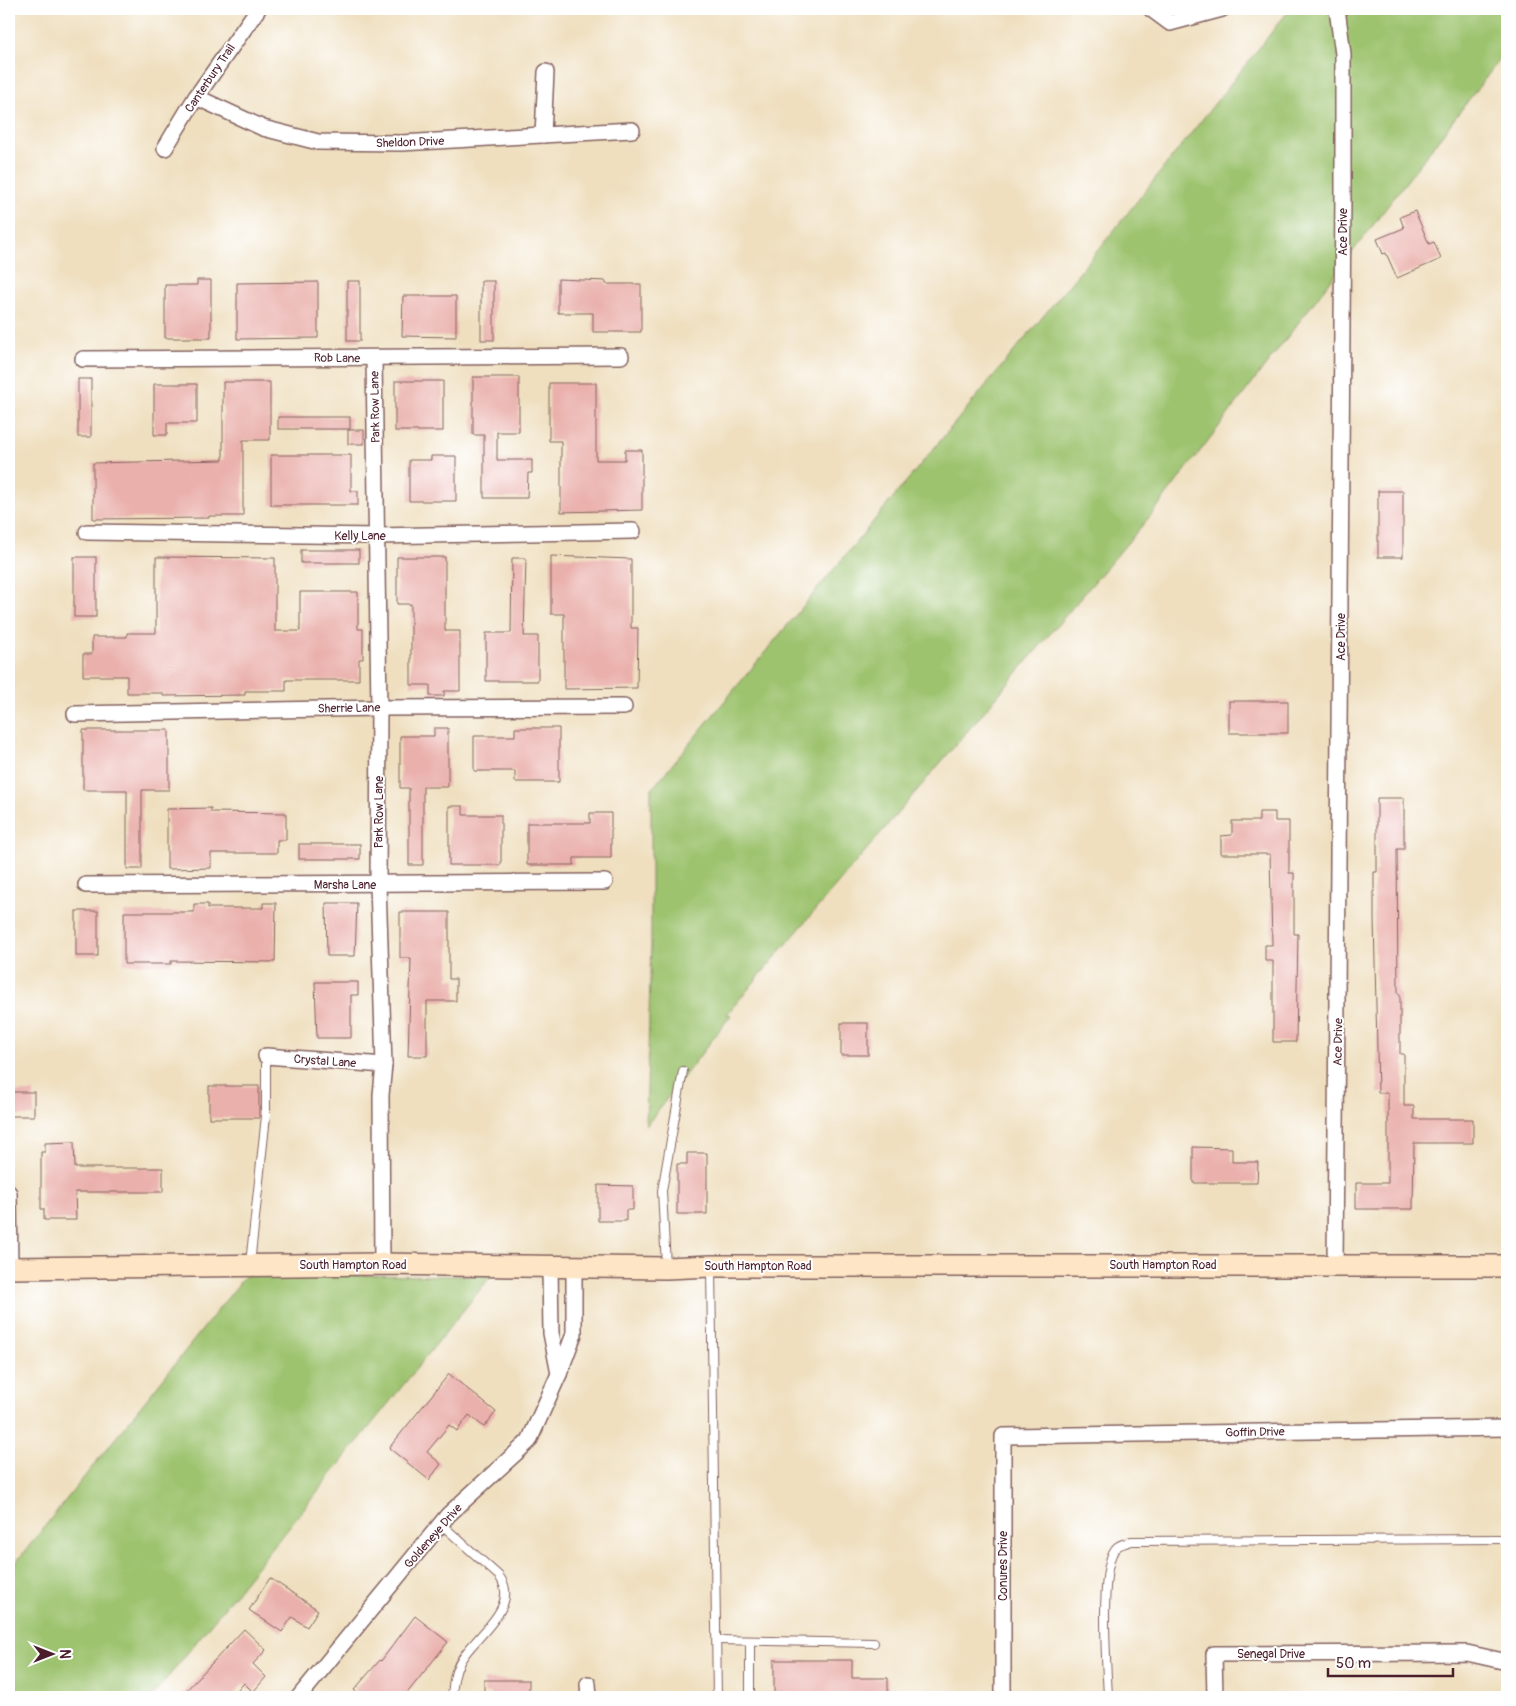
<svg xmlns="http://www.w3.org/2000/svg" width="1516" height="1706" viewBox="0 0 1516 1706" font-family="Pangolin,sans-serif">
	<rect width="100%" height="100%" fill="#fff"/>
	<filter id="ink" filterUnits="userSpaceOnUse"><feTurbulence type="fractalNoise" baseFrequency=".02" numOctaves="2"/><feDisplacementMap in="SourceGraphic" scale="10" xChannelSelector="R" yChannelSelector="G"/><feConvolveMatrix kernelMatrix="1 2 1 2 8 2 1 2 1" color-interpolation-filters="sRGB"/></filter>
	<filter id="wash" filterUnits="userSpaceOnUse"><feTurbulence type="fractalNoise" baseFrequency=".0096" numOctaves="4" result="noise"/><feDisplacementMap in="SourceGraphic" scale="20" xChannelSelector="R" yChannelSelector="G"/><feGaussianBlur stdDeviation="1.12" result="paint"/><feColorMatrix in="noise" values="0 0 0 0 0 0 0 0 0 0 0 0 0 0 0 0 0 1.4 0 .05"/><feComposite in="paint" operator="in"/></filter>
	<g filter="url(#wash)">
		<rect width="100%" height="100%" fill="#efdfbf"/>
		<g fill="#9dc36e" stroke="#74714c">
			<polygon points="1290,9 1507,9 1507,50 1152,514 727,1014 731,1015 646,1126 651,942 651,790 1103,244"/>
			<polygon points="246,1275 491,1276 152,1697 9,1697 9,1571"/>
		</g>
		<g id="blocks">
			<g fill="#eab0ac">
				<polygon points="1415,211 1429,244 1434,242 1441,259 1397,278 1386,253 1383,254 1377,239 1404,228 1400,217"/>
				<polygon points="558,279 606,281 606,284 641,284 641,332 593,332 593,313 558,313"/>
				<polygon points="197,280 211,280 211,338 165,338 165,285 197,285"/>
				<rect x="347" y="281" width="13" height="60"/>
				<rect x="481" y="281" width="13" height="59"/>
				<polygon points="318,282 318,338 237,339 237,283"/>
				<polygon points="403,296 456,296 456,337 402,336"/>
				<polygon points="473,377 519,377 519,432 497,432 497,460 532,460 532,473 528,473 527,498 484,498 484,435 473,435"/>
				<rect x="78" y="379" width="13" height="58"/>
				<rect x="395" y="381" width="48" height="50"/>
				<polygon points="223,382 270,382 270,440 243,440 243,516 209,516 209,518 93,519 93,463 223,460"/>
				<polygon points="549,383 596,383 596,460 625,460 625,450 642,450 642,510 561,512 561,441 549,441"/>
				<polygon points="154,384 197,384 197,423 167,423 167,435 154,435"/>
				<rect x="278" y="417" width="72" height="12"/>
				<rect x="348" y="430" width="16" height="14"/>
				<polygon points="271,455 351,455 351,491 358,491 358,505 271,505"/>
				<polygon points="431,456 456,456 456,501 409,501 409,460 431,460"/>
				<rect x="1378" y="491" width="25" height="66"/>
				<rect x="301" y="550" width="58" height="13"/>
				<polygon points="551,556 631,559 631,628 638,628 637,688 564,689 564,614 551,614"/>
				<rect x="74" y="557" width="22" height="60"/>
				<polygon points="156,557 275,558 275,631 300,631 300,592 358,592 358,629 363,629 363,659 359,659 359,680 286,680 286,691 245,691 245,695 163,696 163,693 127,693 127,676 83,676 83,654 92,654 92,637 127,637 127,633 156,633"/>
				<polygon points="397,557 445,557 445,631 460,631 460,691 444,691 444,696 430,696 430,685 411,685 411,604 397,604"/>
				<polygon points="512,558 526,558 524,636 538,636 538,681 486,681 486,633 511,633"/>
				<rect x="1229" y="701" width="59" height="32"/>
				<polygon points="434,728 448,728 448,787 423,787 423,865 409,865 409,788 400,788 400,736 434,736"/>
				<polygon points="515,728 559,728 559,782 515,782 515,771 474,771 474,736 515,736"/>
				<polygon points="83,730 169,730 169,790 142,790 142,869 127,869 127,790 83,790"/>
				<polygon points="1377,798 1404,798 1404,849 1397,849 1398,994 1400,994 1400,1054 1404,1054 1404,1106 1414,1106 1414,1119 1473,1119 1473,1143 1414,1143 1413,1209 1356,1209 1356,1183 1388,1183 1388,1093 1378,1093 1374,918 1374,872 1377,872"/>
				<polygon points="449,806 463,806 463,815 501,815 501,865 449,865"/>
				<polygon points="211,808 211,812 286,813 286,840 277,840 277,853 211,853 211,868 167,869 167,809"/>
				<polygon points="1259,812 1275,812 1275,821 1289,821 1289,873 1294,873 1294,934 1298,934 1296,1042 1273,1042 1273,961 1265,961 1265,945 1272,945 1270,854 1221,854 1221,836 1232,835 1232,821 1259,821"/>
				<polygon points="590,813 611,813 611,858 574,858 574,865 527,865 527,823 590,823"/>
				<rect x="299" y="844" width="61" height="15"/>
				<polygon points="263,903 276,903 275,962 171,961 171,964 124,964 124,912 194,912 194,904 208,904 208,908 263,908"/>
				<polygon points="326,903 357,903 355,956 327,956"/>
				<rect x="76" y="911" width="22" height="45"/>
				<polygon points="400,912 449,912 449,979 456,979 456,1001 427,1001 427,1056 408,1056 411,958 400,958"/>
				<polygon points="315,982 358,982 358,995 351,995 351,1038 317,1038"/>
				<rect x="841" y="1023" width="27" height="32"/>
				<rect x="209" y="1086" width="50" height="32"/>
				<rect x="9" y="1092" width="25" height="24"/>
				<polygon points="74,1142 75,1168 163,1168 163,1192 75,1192 76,1220 44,1220 44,1209 41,1209 41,1152 45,1152 45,1143"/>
				<polygon points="1193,1147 1232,1148 1232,1162 1258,1162 1257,1183 1193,1183"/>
				<polygon points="687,1153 707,1153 707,1214 677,1214 677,1164 687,1164"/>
				<polygon points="598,1185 633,1186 633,1210 626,1210 626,1221 598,1221"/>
				<polygon points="449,1374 496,1412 484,1427 469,1415 457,1431 449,1425 427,1452 441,1464 429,1480 389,1448"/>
				<polygon points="270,1578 318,1610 307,1627 292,1617 282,1632 249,1610"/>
				<polygon points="415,1616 448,1642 404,1697 362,1697 354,1690 380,1660 381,1661"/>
				<polygon points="244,1629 266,1650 253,1664 266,1677 253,1692 244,1683 232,1697 180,1697"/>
				<polygon points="774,1660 852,1660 852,1678 888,1678 888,1697 774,1697"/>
				<polygon points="484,1680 529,1680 529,1697 491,1697 491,1693 484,1693"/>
			</g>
		</g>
	</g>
	<g filter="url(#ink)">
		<use href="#blocks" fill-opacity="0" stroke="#84625f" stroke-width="1"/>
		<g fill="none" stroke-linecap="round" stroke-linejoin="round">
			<defs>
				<g id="service">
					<polyline points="250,1264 266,1116 266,1056"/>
					<polyline points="666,1266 662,1191 683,1071"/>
					<polyline points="711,1267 717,1697"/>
					<path d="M441,1524L499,1576C522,1606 475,1636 461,1660C454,1672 453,1684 452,1697"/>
					<polyline points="717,1640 874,1643"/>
					<polyline points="750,1641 750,1697"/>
					<path d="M1108,1697C1107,1670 1098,1563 1117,1547C1120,1544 1127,1543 1131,1541L1507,1539"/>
				</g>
				<g id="minor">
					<polyline points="1151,9 1170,23 1222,9"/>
					<polyline points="196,97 263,128 318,142 401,143 632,130"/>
					<polyline points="543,135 546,72"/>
					<polyline points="165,148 196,97 258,9"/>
					<polyline points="83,359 621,356"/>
					<polyline points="374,359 379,708 378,885 384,1065 381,1095 382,1264"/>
					<polyline points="87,532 378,536 633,531"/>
					<polyline points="75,714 379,708 624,707"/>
					<polyline points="86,885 605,882"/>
					<polyline points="266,1056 384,1065"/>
					<polyline points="9,1193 10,1268"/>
					<polyline points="1335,1265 1343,193 1343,54 1337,9"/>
					<polyline points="550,1267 551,1333 559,1374"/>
					<polyline points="588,1684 589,1697"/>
					<polyline points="299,1697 448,1515 529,1441 559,1374 574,1334 574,1266"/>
					<polyline points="1003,1697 1003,1436 1507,1428"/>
					<polyline points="1215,1697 1214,1654 1467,1653 1507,1662"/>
				</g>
				<polyline id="secondary" points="9,1268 382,1264 666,1268 711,1266 1507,1266"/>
			</defs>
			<use href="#service" stroke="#84625f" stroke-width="10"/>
			<use href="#minor" stroke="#84625f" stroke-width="18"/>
			<use href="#secondary" stroke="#84625f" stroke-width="24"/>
			<use href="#service" stroke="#fff" stroke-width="8"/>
			<use href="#minor" stroke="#fff" stroke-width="15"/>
			<use href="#secondary" stroke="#fde5c5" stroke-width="21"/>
		</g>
	</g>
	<g text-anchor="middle" stroke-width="4" stroke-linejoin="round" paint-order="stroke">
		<g font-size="12" fill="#4a1f2b" stroke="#fff">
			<text transform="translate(210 78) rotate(-56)" y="4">Canterbury Trail</text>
			<text transform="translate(410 142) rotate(-2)" y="4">Sheldon Drive</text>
			<text transform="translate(1343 232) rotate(-90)" y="4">Ace Drive</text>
			<text transform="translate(337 358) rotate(1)" y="4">Rob Lane</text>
			<text transform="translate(375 407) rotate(-91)" y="4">Park Row Lane</text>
			<text x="360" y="540">Kelly Lane</text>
			<text transform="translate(1341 637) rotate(-90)" y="4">Ace Drive</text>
			<text transform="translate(349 708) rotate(-1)" y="4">Sherrie Lane</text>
			<text transform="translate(379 812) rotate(-90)" y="4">Park Row Lane</text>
			<text x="345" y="889">Marsha Lane</text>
			<text transform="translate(1338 1042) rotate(-89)" y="4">Ace Drive</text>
			<text transform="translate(325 1061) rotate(4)" y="4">Crystal Lane</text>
			<text x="353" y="1269">South Hampton Road</text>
			<text x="1163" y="1269">South Hampton Road</text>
			<text x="758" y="1270">South Hampton Road</text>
			<text transform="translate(1255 1432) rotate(-1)" y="4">Goffin Drive</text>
			<text transform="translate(433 1536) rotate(-49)" y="4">Goldeneye Drive</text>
			<text transform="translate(1003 1566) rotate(-90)" y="4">Conures Drive</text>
			<text x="1271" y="1658">Senegal Drive</text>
		</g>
	</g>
	<rect width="1516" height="1706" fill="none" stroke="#fff" stroke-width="30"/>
	<g transform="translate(52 1654) rotate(90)" stroke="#ffffff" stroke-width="4" paint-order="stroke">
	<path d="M0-4L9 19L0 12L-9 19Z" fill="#4a1f2b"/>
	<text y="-8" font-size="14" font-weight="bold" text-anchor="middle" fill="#4a1f2b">N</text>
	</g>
	<path d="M1328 1668v8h125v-8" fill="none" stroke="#4a1f2b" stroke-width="2.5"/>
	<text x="1336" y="1668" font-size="15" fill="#4a1f2b" stroke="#ffffff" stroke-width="4" paint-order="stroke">50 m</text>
</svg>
